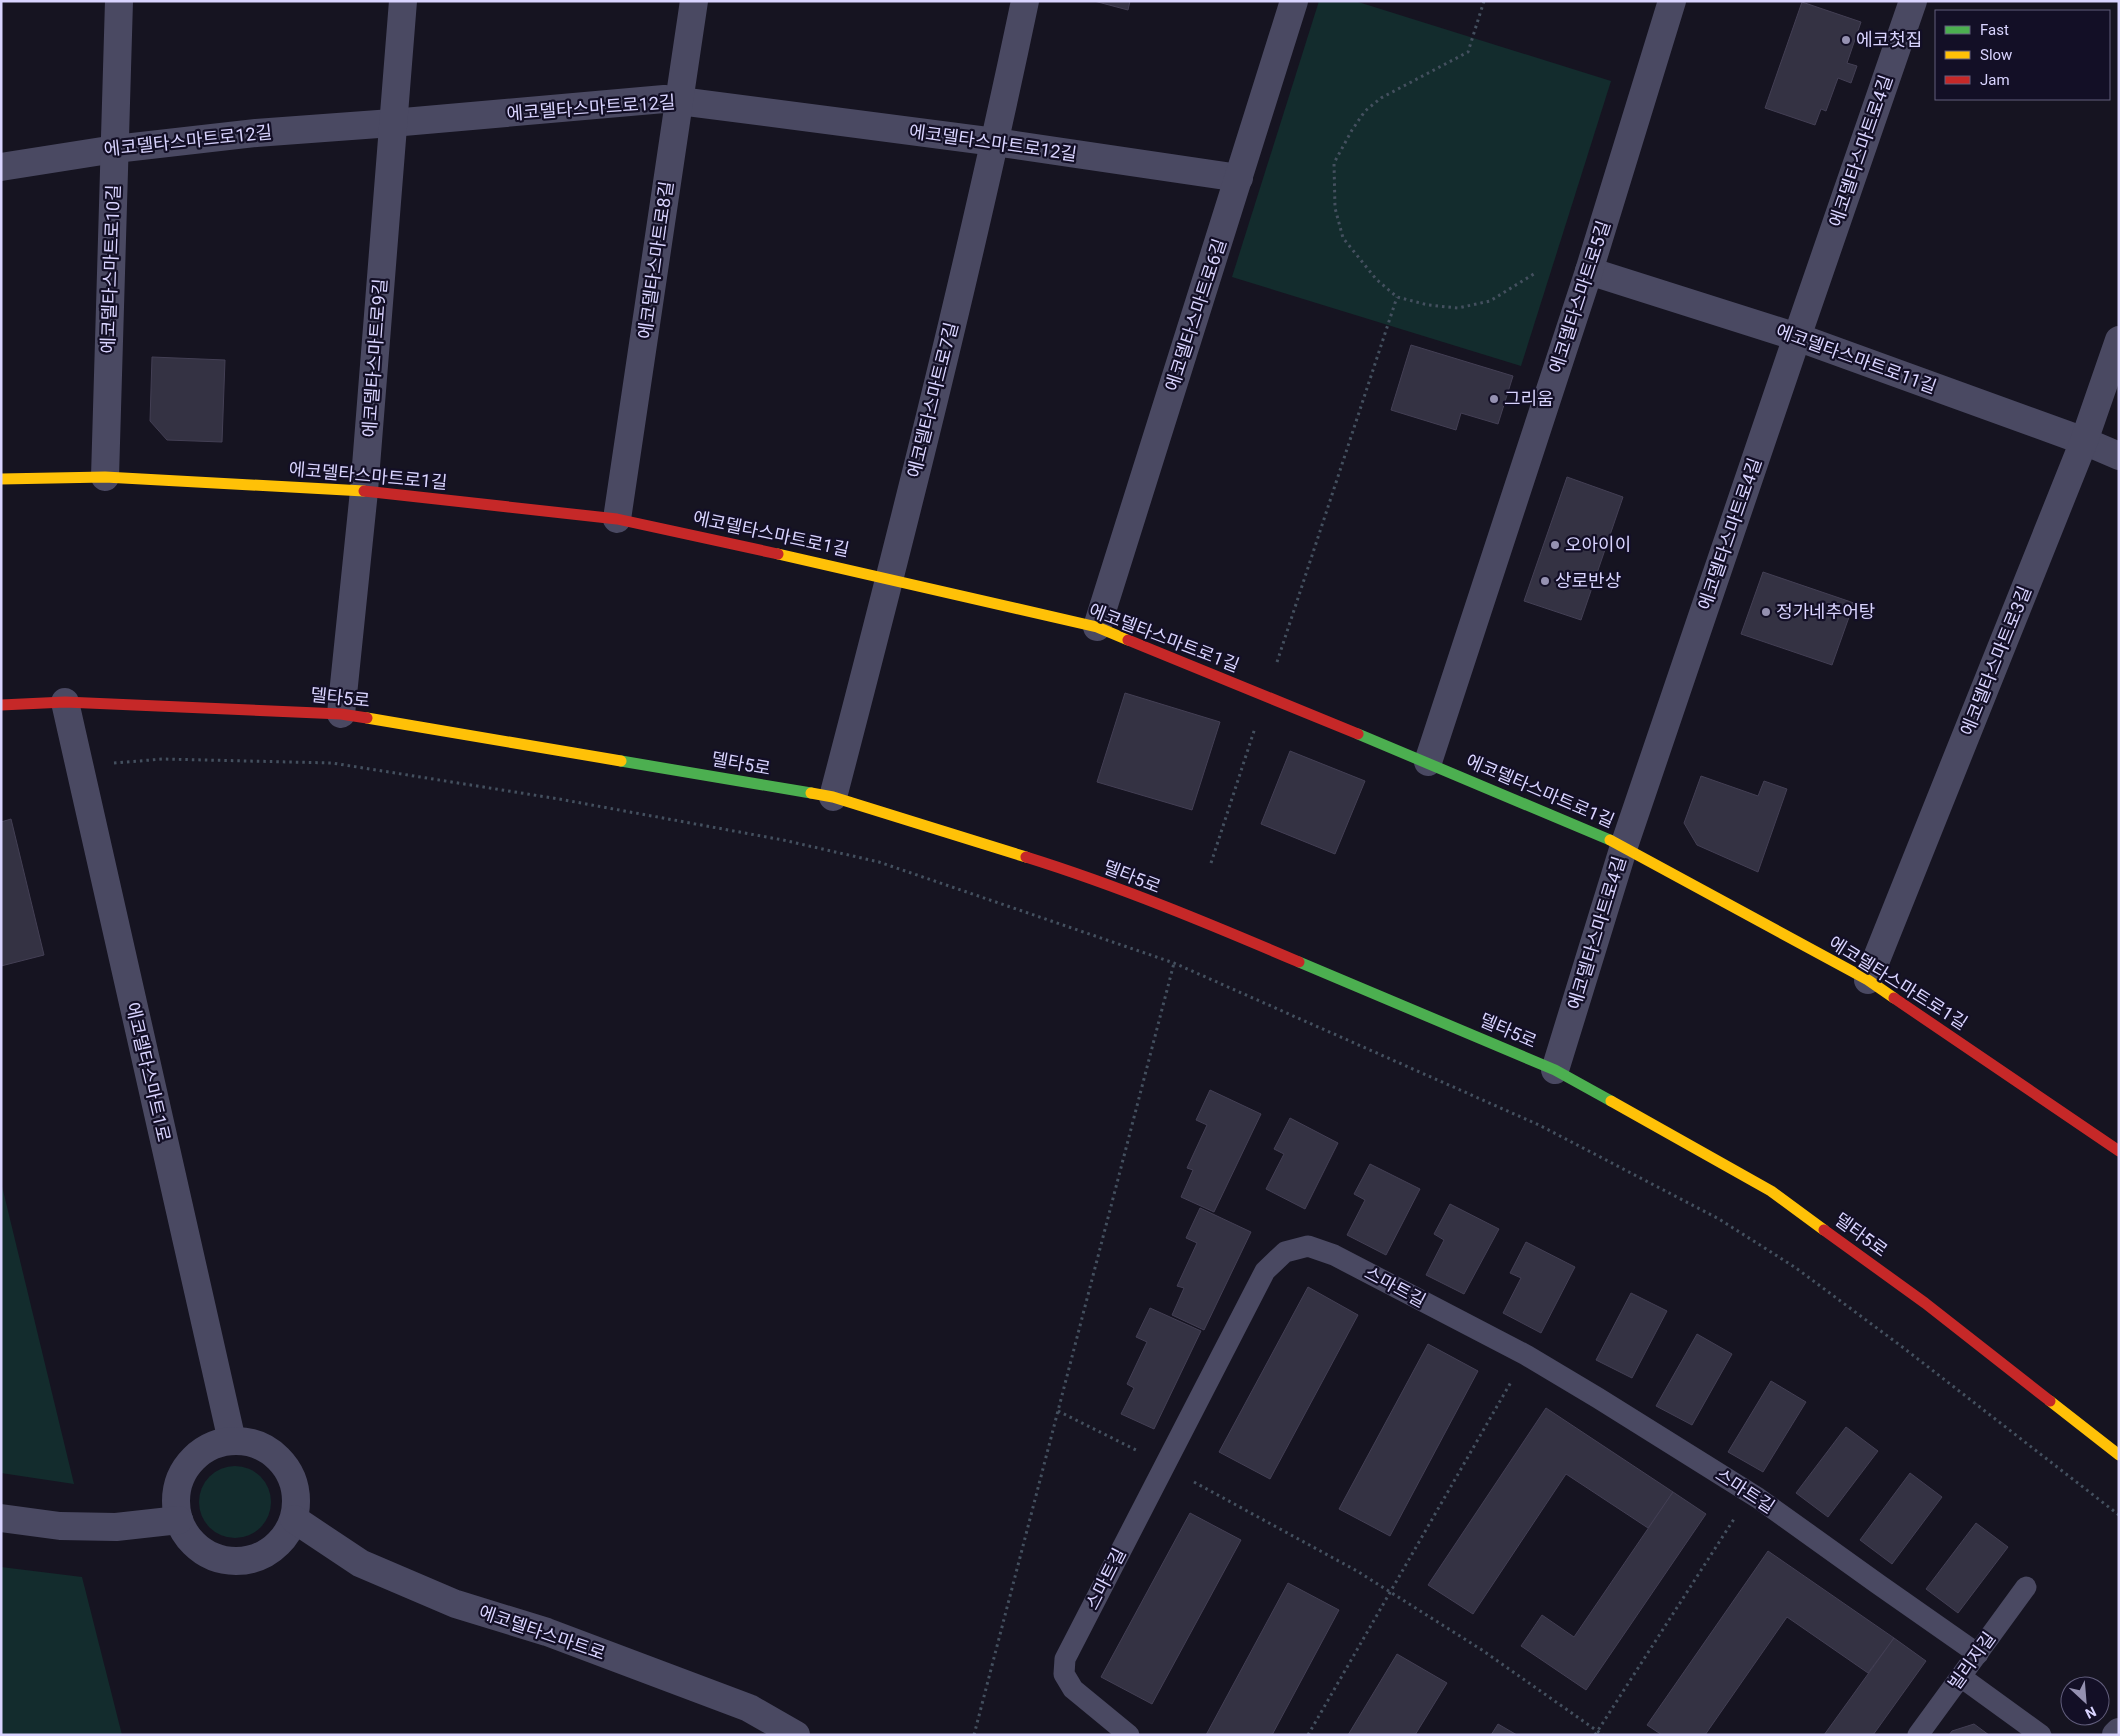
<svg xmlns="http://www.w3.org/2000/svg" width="2120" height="1736" viewBox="0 0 2120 1736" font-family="Roboto,'Noto Sans KR',sans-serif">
	<rect width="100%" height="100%" fill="#161421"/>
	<g fill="#132c2d">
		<polygon points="1319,1 1355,1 1611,81 1521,366 1232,277"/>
		<polygon points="1,1182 74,1484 1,1473"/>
		<circle cx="235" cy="1502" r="36"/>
		<polygon points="1,1567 82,1577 122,1735 1,1735"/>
	</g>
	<g fill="#343243" stroke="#433f54">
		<polygon points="1094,1 1130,1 1128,10"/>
		<polygon points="1802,2 1861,22 1847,63 1857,66 1851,83 1838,78 1826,111 1821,109 1815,125 1765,108"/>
		<polygon points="1411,345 1513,376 1498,424 1461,413 1456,430 1391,410"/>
		<polygon points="152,357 225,360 222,442 167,440 150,421"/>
		<polygon points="1567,477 1623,497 1581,620 1524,601"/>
		<polygon points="1763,572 1854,603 1832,665 1741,634"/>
		<polygon points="1125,693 1220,722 1192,810 1097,782"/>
		<polygon points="1290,751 1365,781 1335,854 1261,824"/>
		<polygon points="1701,776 1758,796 1764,781 1787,789 1758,872 1697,845 1684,823"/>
		<polygon points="11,819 44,955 1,966 1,822"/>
		<polygon points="1210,1090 1261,1114 1214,1212 1181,1197 1193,1170 1187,1168 1207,1125 1196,1120"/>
		<polygon points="1290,1118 1338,1143 1305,1209 1266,1189 1284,1154 1274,1149"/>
		<polygon points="1370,1164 1420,1189 1386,1255 1347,1235 1365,1200 1354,1194"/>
		<polygon points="1450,1204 1499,1229 1464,1294 1426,1275 1444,1240 1434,1234"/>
		<polygon points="1200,1208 1251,1232 1204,1330 1172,1315 1184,1288 1177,1286 1197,1243 1186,1238"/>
		<polygon points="1526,1242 1575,1267 1541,1333 1503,1313 1521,1278 1510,1273"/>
		<polygon points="1308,1287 1358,1315 1270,1479 1219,1452"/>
		<polygon points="1631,1293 1667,1311 1632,1378 1596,1360"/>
		<polygon points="1150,1308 1201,1331 1154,1429 1121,1414 1134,1388 1127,1384 1147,1342 1136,1337"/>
		<polygon points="1697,1334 1732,1354 1692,1425 1656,1406"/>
		<polygon points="1428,1344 1478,1371 1390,1536 1339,1509"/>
		<polygon points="1771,1381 1806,1402 1763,1472 1728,1452"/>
		<polygon points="1546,1408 1673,1492 1648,1528 1566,1474 1473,1614 1428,1585"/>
		<polygon points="1846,1427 1878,1451 1828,1517 1796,1493"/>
		<polygon points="1910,1473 1942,1497 1892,1564 1860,1540"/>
		<polygon points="1673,1492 1706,1514 1586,1690 1521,1646 1542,1615 1574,1637"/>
		<polygon points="1190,1513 1241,1540 1152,1704 1101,1677"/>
		<polygon points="1976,1523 2008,1547 1958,1613 1926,1589"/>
		<polygon points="1768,1551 1894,1638 1868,1673 1787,1617 1705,1735 1662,1735 1647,1725"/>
		<polygon points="1288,1583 1339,1610 1272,1735 1206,1735"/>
		<polygon points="1894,1638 1926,1661 1873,1735 1824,1735"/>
		<polygon points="1397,1654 1447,1683 1415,1735 1348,1735"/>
		<polygon points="1498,1724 1517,1735 1491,1735"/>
		<polygon points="1974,1724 1989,1735 1949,1735 1952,1731"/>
	</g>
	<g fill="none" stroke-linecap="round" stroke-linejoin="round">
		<g stroke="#44505f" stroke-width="3" stroke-dasharray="2.5 4" stroke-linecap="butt">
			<polyline points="1484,1 1468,52 1381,98 1365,111 1352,130 1334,163 1335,208 1343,238 1376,279 1397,297 1428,305 1458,308 1490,301 1537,272"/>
			<polyline points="1277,662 1397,297"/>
			<polyline points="114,763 163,759 332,763 559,799 783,840 879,862 1174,963 1539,1125 1719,1219 1796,1268 1905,1349 2119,1515"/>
			<polyline points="1211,863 1255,728"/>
			<polyline points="1058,1411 1136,1450"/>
			<polyline points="1194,1482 1357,1571 1482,1650 1603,1735"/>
			<polyline points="974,1735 1174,963"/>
			<polyline points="1308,1735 1511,1382"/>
			<polyline points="1595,1735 1734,1519"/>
		</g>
		<g stroke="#4a4962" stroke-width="21">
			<polyline points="1961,1677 2041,1735"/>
			<polyline points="1129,1735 1073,1689 1064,1674 1065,1659 1265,1271 1285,1252 1308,1246 1334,1255 1526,1355 1598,1398 1758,1498 1878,1584 1978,1654"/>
			<polyline points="1918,1735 2026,1587"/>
		</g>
		<g stroke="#4a4962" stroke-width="28">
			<polyline points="1,167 115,149 256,133 392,123 664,99 995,142 1239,178"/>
			<polyline points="1589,271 1797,337 2084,441 2119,456"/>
			<polyline points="105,477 119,1"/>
			<polyline points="617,519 694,1"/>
			<polyline points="1097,627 1294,1"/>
			<polyline points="65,702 232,1441"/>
			<polyline points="341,714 364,491 403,1"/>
			<polyline points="1428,762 1589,271 1672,1"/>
			<path d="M833,797C902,533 969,268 1025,1"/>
			<polyline points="1868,980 2084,441 2119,340"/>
			<polyline points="1555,1070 1624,846 1797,337 1913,1"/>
			<circle cx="236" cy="1501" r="60"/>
			<polyline points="1,1518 60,1526 116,1527 179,1520"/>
			<polyline points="294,1519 360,1563 456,1604 547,1632 749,1708 796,1735"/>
			<polyline points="2116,1735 2119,1732"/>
		</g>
		<g stroke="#4caf50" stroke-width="11">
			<polyline points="1358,734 1610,840"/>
			<polyline points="621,761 811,793"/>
			<polyline points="1299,962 1555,1070 1611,1101"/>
		</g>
		<g stroke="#ffc107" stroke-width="11">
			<polyline points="1,479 105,477 364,491"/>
			<polyline points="778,554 1097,627 1128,640"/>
			<polyline points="367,718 621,761"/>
			<polyline points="811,793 833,797 1026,857"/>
			<polyline points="1610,840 1868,980 1894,998"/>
			<polyline points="1611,1101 1771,1191 1824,1230"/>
			<polyline points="2050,1401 2119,1455"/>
		</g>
		<g stroke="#c62828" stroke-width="11">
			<polyline points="364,491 617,519 778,554"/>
			<polyline points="1128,640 1358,734"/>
			<polyline points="1,705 65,702 341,714 367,718"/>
			<path d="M1026,857C1119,886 1210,924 1299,962"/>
			<polyline points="1894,998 2119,1151"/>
			<polyline points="1824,1230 1925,1303 2050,1401"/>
		</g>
	</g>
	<g fill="#9591b1" stroke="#130f26" stroke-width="2">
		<circle cx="1846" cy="40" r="5"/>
		<circle cx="1494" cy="399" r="5"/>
		<circle cx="1555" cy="545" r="5"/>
		<circle cx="1545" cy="581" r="5"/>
		<circle cx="1766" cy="612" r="5"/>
	</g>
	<g text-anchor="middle" stroke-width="4.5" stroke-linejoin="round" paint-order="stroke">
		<g font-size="18" fill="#d9d4ff" stroke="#130f26" text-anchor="start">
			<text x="1856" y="46">에코첫집</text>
			<text x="1504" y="405">그리움</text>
			<text x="1565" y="551">오아이이</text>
			<text x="1555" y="587">상로반상</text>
			<text x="1776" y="618">정가네추어탕</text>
		</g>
		<g font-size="18" fill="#d9d4ff" stroke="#130f26">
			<text transform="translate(591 108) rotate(-4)" y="6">에코델타스마트로12길</text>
			<text transform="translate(188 141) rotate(-6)" y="6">에코델타스마트로12길</text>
			<text transform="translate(993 143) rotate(8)" y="6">에코델타스마트로12길</text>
			<text transform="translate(1861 151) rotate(-71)" y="6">에코델타스마트로4길</text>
			<text transform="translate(656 260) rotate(-82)" y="6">에코델타스마트로8길</text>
			<text transform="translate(111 269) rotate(-88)" y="6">에코델타스마트로10길</text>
			<text transform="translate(1580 297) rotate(-72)" y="6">에코델타스마트로5길</text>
			<text transform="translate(1196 315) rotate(-72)" y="6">에코델타스마트로6길</text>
			<text transform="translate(375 358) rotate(-86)" y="6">에코델타스마트로9길</text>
			<text transform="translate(1856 359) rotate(20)" y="6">에코델타스마트로11길</text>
			<text transform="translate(933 400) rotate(-76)" y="6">에코델타스마트로7길</text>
			<text transform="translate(368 476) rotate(5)" y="6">에코델타스마트로1길</text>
			<text transform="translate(771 534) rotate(12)" y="6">에코델타스마트로1길</text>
			<text transform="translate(1730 534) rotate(-71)" y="6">에코델타스마트로4길</text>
			<text transform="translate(1164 638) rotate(21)" y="6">에코델타스마트로1길</text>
			<text transform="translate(1996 661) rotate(-68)" y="6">에코델타스마트로3길</text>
			<text transform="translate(340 698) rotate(6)" y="6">델타5로</text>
			<text transform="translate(741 764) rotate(10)" y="6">델타5로</text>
			<text transform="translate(1540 791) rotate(23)" y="6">에코델타스마트로1길</text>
			<text transform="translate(1132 877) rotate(21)" y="6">델타5로</text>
			<text transform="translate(1597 933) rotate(-73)" y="6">에코델타스마트로4길</text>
			<text transform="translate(1898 983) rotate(32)" y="6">에코델타스마트로1길</text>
			<text transform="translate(1508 1031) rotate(23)" y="6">델타5로</text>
			<text transform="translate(148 1072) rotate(77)" y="6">에코델타스마트1로</text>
			<text transform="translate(1861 1235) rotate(36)" y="6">델타5로</text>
			<text transform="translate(1395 1287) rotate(28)" y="6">스마트길</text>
			<text transform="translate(1745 1491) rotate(33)" y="6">스마트길</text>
			<text transform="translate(1106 1579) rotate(-63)" y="6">스마트길</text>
			<text transform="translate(542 1633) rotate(19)" y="6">에코델타스마트로</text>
			<text transform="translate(1972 1661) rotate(-54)" y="6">빌리지길</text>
		</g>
	</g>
	<rect width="2120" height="1736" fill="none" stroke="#d9d4ff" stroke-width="5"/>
	<rect x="1935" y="10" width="175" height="90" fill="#130f26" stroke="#625e7d"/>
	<rect x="1945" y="26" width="25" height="8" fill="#4caf50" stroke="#625e7d"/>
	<text x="1980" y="35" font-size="15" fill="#d9d4ff">Fast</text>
	<rect x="1945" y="51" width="25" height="8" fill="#ffc107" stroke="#625e7d"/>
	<text x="1980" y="60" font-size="15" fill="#d9d4ff">Slow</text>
	<rect x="1945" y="76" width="25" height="8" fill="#c62828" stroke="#625e7d"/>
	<text x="1980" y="85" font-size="15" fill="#d9d4ff">Jam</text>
	<g transform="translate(2085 1701) rotate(154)"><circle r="24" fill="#130f26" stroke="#625e7d"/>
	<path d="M0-4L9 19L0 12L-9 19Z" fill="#9591b1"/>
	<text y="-8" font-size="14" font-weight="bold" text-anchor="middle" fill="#d9d4ff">N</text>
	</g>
</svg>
